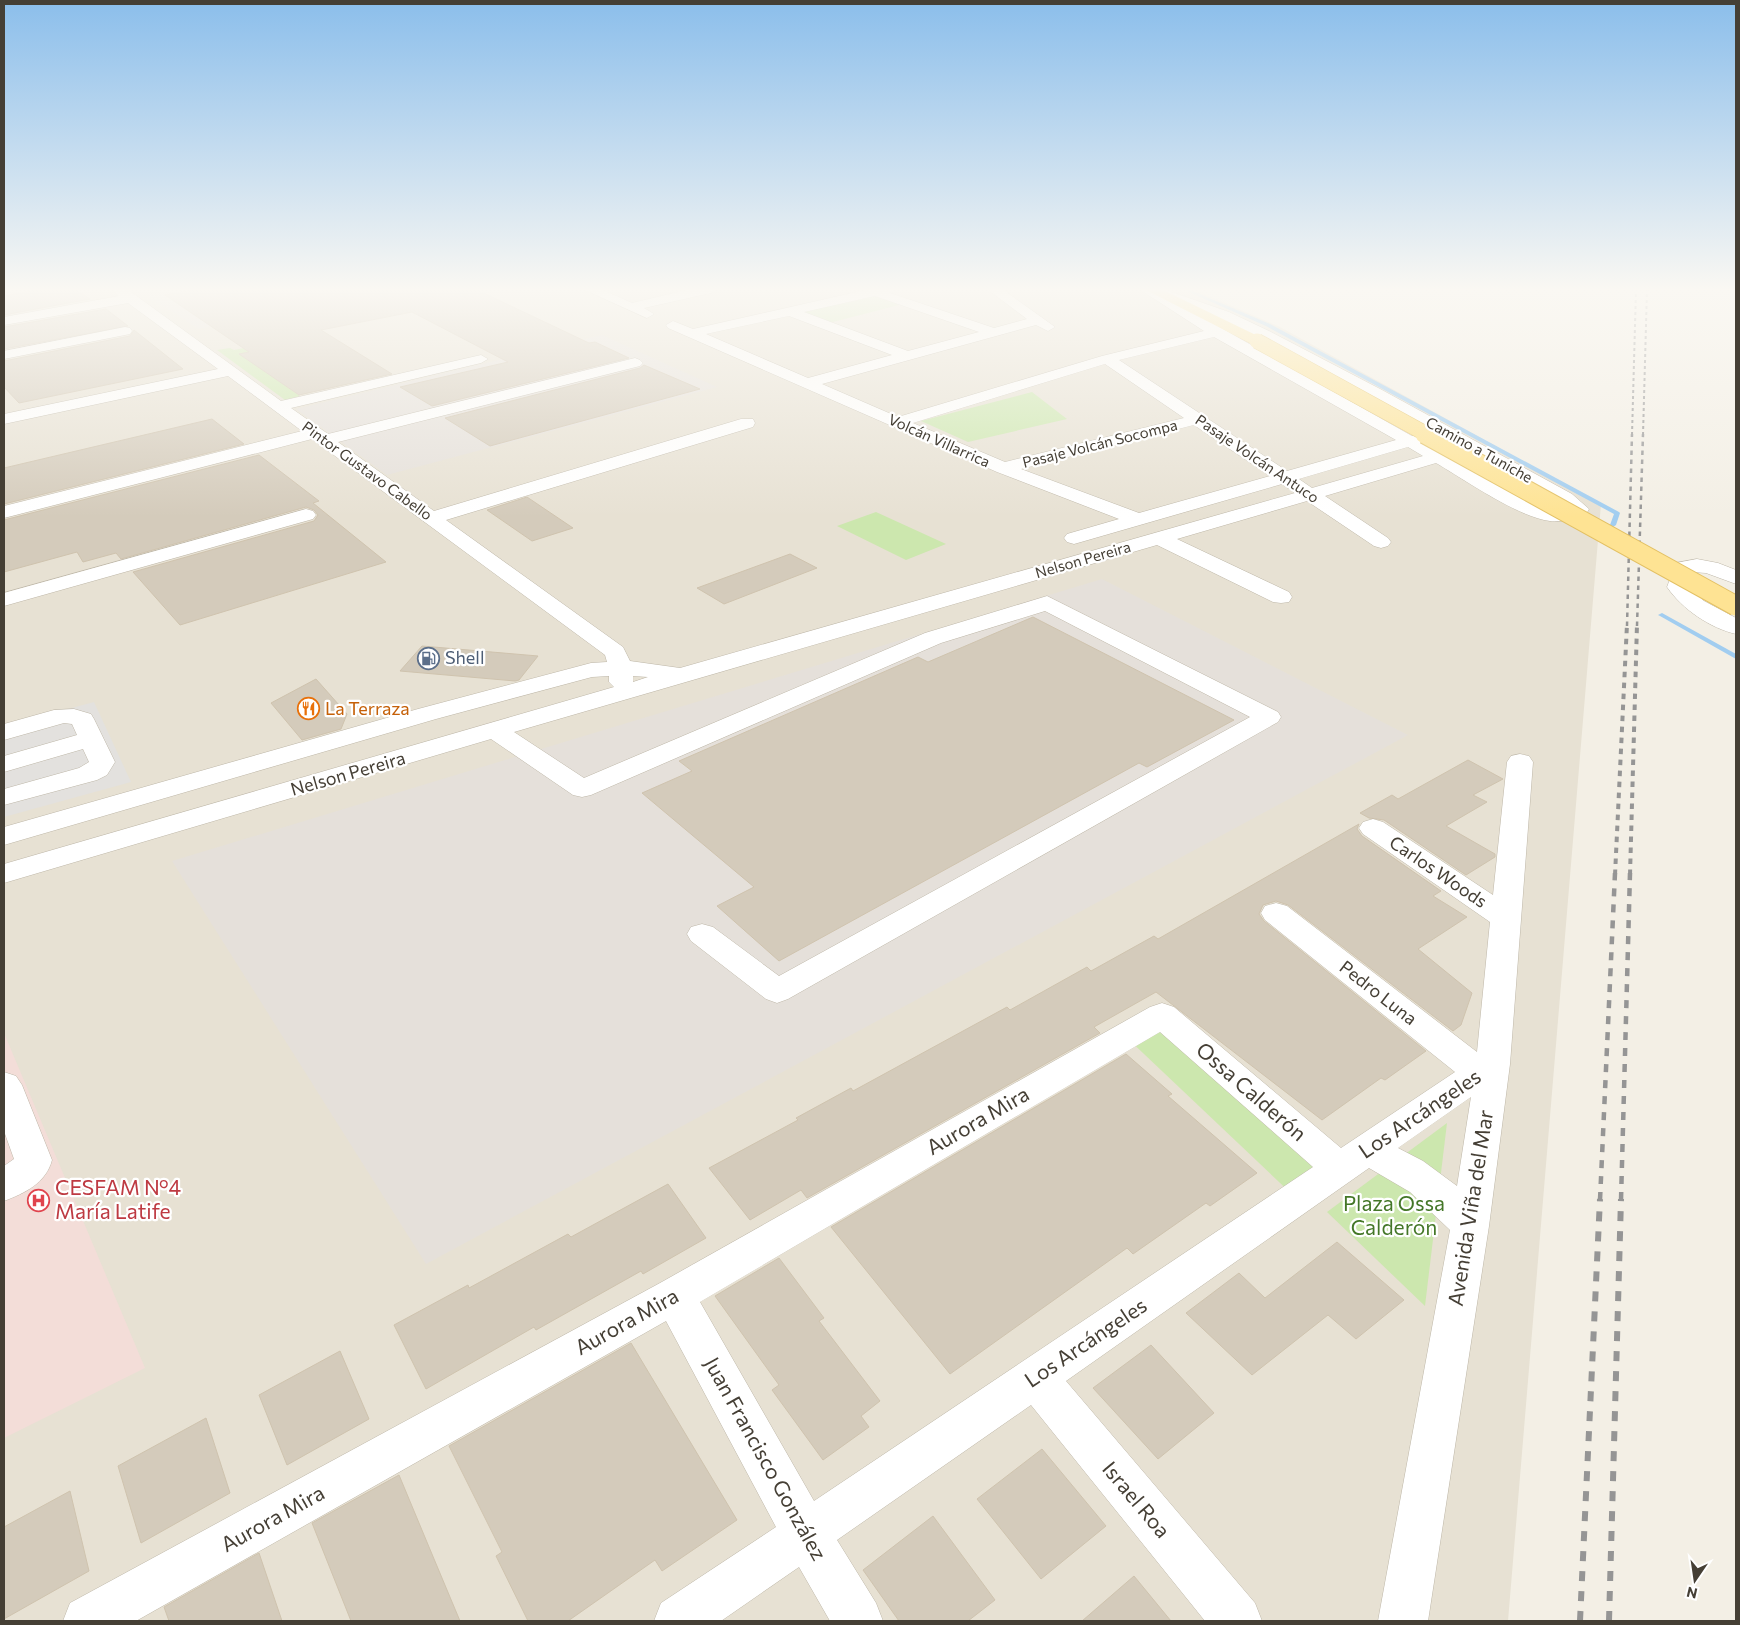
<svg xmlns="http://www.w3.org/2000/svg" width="1740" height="1625" viewBox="0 0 1740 1625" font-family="Commissioner,sans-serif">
	<rect width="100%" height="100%" fill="#f3efe5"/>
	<polygon fill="#e7e1d3" points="4,289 1193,289 1280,327 1601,504 1508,1621 4,1621"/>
	<g fill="#e5e0da">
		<polygon points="137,289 393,289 199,329"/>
		<polygon points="602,335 717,387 387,475 296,409"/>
		<polygon points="1102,579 1408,735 426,1264 172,861"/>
	</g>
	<polygon fill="#f3ddd8" points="4,1033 145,1368 4,1438"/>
	<g fill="#cce7ae">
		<polygon points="875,295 903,304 829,323 803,312"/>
		<polygon points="324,332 329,335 240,354 300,396 285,400 217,350 230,348 234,350"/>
		<polygon points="1032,392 1067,419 968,442 921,421"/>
		<polygon points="876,512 946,544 906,560 837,526"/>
		<polygon points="1162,1015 1340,1169 1297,1199 1125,1036"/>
		<polygon points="1447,1123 1425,1306 1327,1212"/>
	</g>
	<polygon fill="#e3e1de" points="94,702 131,782 4,817 4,726"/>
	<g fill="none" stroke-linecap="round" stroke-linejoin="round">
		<g fill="#a1cdf0" fill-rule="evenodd">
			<polygon points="1182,289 1188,289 1270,324 1619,512 1620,513 1616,525 1613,527 1610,525 1614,514 1266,326"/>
			<polygon points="1662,613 1736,654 1736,659 1660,616 1658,615"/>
		</g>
	</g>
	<g fill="#d4cbbb" stroke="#cfc3ae">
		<polygon points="42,289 75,289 90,299 4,315 4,296"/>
		<polygon points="197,289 475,289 589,343 595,342 629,358 432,406 400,387 508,362 412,312 321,330 392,374 299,395 239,354 249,352 165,295"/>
		<polygon points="106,309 128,326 4,349 4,327"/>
		<polygon points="134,330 183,369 19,403 4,387 4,361 130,336"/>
		<polygon points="644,365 700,389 490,446 445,418 640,368"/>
		<polygon points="212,419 244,444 4,504 4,468"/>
		<polygon points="259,455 319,501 313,503 386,562 180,625 133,572 314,521 318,515 314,510 306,507 121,559 116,553 83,562 77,552 4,572 4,520"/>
		<polygon points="527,497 573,528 532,541 487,510"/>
		<polygon points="790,554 817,568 724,604 697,588"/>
		<polygon points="1033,617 1234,720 1147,767 1139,763 779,961 717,906 754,887 642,793 692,771 679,761 918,657 928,662"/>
		<polygon points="422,646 538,656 519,680 515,681 400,671"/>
		<polygon points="316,679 347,714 341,729 302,740 271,703"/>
		<polygon points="1468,760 1503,779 1473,795 1487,802 1446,826 1495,854 1495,857 1466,875 1384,820 1369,818 1360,813 1392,795 1398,799"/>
		<polygon points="1359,824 1357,829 1362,836 1441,891 1433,896 1467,917 1418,949 1472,993 1461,1025 1453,1031 1288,905 1276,901 1263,905 1259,914 1264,921 1426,1051 1385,1080 1381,1078 1322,1120 1156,992 1094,1027 1100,1033 807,1198 801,1190 750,1220 709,1168 798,1120 796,1118 851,1088 853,1091 1007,1007 1010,1010 1087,967 1091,971 1154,936 1158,939"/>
		<polygon points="1126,1054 1172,1094 1168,1096 1257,1173 1210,1206 1206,1203 1133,1254 1127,1248 950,1374 831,1227"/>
		<polygon points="668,1184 706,1238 643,1274 641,1271 536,1330 534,1327 426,1389 394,1325 468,1285 469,1288 568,1234 571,1237"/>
		<polygon points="1337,1242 1404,1300 1356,1339 1328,1315 1252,1375 1186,1313 1239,1273 1265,1298"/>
		<polygon points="779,1258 824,1318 819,1321 880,1401 861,1416 869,1427 823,1460 772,1390 779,1385 715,1296"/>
		<polygon points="631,1343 737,1520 662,1571 655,1560 568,1621 528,1621 496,1556 502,1552 449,1446"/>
		<polygon points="1151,1345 1214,1413 1158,1459 1093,1388"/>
		<polygon points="340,1351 369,1419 287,1465 259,1395"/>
		<polygon points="206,1418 230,1493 141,1543 118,1466"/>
		<polygon points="1042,1449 1106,1526 1041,1579 977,1499"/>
		<polygon points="399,1475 429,1547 460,1621 351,1621 312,1523"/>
		<polygon points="70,1491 89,1571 4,1619 4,1527"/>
		<polygon points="933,1516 995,1600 968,1621 899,1621 863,1570"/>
		<polygon points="259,1553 282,1621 169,1621 164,1607"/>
		<polygon points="1134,1576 1171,1621 1082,1621"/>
	</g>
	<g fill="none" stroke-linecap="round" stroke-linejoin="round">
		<defs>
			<g id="minor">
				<path d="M112,289H127L281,401L481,355L488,359L481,363L291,408L328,434L635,358L640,360L643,363L640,366L338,442L434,511L741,419H753L755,423L753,427L446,520L623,647L630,661L680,668L1295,493L1282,484L1081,542L1074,544L1067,542L1064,538L1067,534L1119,519L997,472L668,328L666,325L673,321L693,329L870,289H895L890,293L994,328L1027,319L987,289H1002L1055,327L1048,331L1036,325L822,384L898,417L1102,356L1204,331L1139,289H1163L1229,312L1269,331L1382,390L1572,494L1589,509L1585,516C1575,519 1561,522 1550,521C1518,517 1465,480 1436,463L1325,496L1388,538L1391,542L1388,546L1381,548L1374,546L1307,501L1177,539L1289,592L1292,597L1289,602L1281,603L1273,602L1157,545L514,732L584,778L925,633L1047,596L1278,712L1281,717L1278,722L788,999L777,1003L766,999L691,941L687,934L691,927L702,924L713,927L779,976L1250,717L1045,611L941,643L591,795L582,797L573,795L491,739L4,883V864L614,687L609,682V676L592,677L436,719L4,845V827L418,709L591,663L607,662L605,655L312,439L4,518V506L302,431L228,376L4,424V414L218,369L128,303L4,325V317L119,296ZM875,296L979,332L908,351L804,312ZM1177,303C1276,338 1367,395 1459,446L1440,451L1425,443L1428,439L1425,435L1412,436ZM789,316L892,355L808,378L706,334ZM1214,337L1396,440L1287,471L1119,360ZM1105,364L1184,418L1005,462L913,423ZM1194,425L1270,476L1139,513L1021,469ZM1408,447L1423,456L1312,488L1299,479ZM1472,453L1558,502L1565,508C1531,511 1483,475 1453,458ZM633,676L648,677L633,682Z"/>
				<polygon points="583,289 601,289 632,303 691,289 716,289 715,292 644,308 654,314 647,318"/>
				<polygon points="125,327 130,328 132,331 130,334 4,359 4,351"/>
				<polygon points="306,509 313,511 316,515 313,519 4,606 4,593"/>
				<path d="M1697,559L1718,563L1736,570V584L1706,573L1692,572L1689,587L1704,601L1736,618V634C1710,628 1682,609 1667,587L1676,563Z"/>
				<polygon points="74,709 91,714 94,719 115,762 107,775 97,780 4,805 4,789 79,768 89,762 83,749 4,772 4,756 77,735 72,724 64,723 4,740 4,724 54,710"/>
				<path d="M1520,754L1529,756L1533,762L1510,1064L1489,1226L1428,1621H1378L1450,1230L1410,1192L1369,1168L1066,1381L1255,1603L1262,1621H1205L1031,1405L837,1540L876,1603L883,1621H830L799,1567L721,1621H654L661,1603L776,1527L666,1321L136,1621H63L70,1603L660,1283L1150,1007L1162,1003L1174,1007L1341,1148L1455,1072L1265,920L1261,913L1265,906L1276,903L1287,906L1477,1052L1490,922L1363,834L1359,828L1363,822L1373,819L1383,822L1493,895L1507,762L1511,756ZM1160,1032L1313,1167L814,1501L700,1302ZM1471,1097L1457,1186L1423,1161L1398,1148Z"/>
				<path d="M4,1072L16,1076L22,1085L52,1160C46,1183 25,1193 4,1201V1166L14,1159L4,1131Z"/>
			</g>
			<polygon id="major" points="1144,289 1161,289 1262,338 1264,341 1257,345 1252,344"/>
		</defs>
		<use href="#minor" stroke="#beb7a8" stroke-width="1"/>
		<use href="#major" stroke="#e3c063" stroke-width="1"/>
		<use href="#minor" fill="#fff" fill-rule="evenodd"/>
		<use href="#major" fill="#fee393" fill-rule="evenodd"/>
		<g stroke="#959595" stroke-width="2" stroke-dasharray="3 3" stroke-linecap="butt">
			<polyline points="1632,435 1636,289"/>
			<polyline points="1643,435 1647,289"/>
		</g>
		<g stroke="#959595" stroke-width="2.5" stroke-dasharray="4.5 4.5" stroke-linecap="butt">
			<polyline points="1627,626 1632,434"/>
			<polyline points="1637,626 1643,434"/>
		</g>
		<g stroke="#959595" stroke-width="4" stroke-dasharray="5.5 5.5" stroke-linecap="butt">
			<polyline points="1615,875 1627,624"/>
			<polyline points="1630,875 1637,624"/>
		</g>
		<g stroke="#959595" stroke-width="4.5" stroke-dasharray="8 8" stroke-linecap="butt">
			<polyline points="1600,1200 1615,873"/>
			<polyline points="1621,1200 1630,873"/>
		</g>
		<g stroke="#959595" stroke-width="6" stroke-dasharray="10 10" stroke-linecap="butt">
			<polyline points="1580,1621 1600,1199"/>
			<polyline points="1609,1621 1621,1199"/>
		</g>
		<defs>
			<polyline id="major-bridge-far1" points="1257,341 1428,435"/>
			<polyline id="major-bridge" points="1425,434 1736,606"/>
		</defs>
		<use href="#major-bridge-far1" stroke="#e3c063" stroke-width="16" stroke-linecap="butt"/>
		<use href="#major-bridge" stroke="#e3c063" stroke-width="21" stroke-linecap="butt"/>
		<use href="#major-bridge-far1" stroke="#fee393" stroke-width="15"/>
		<use href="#major-bridge" stroke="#fee393" stroke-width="19"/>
	</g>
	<linearGradient id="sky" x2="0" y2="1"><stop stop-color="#8bbeeb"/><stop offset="0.56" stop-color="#faf8f3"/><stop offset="1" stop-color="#faf8f3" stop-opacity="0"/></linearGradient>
	<rect width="1740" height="517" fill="url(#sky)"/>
	<defs>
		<symbol id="fuel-ring" viewBox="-11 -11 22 22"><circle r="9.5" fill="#fff" stroke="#5c6f8a" stroke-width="1.5"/><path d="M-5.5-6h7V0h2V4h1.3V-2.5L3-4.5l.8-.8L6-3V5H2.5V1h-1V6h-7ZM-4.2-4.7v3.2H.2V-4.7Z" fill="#5c6f8a"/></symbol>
		<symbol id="restaurant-ring" viewBox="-11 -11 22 22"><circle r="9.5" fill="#fff" stroke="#e8710a" stroke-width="1.5"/><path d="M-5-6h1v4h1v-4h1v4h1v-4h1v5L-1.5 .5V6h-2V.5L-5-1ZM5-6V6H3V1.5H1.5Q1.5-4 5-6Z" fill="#e8710a"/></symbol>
		<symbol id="hospital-ring" viewBox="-11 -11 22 22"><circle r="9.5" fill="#fff" stroke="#e0444e" stroke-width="1.5"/><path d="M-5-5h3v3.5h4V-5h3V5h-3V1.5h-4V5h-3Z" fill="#e0444e"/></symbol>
	</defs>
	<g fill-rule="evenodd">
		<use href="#fuel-ring" x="416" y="646" width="25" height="25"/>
		<use href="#restaurant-ring" x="296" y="696" width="25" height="25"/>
		<use href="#hospital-ring" x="26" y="1188" width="25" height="25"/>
	</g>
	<g text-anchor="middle" stroke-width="4.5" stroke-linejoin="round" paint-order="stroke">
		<g font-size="15" fill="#453f35" stroke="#fff">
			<text transform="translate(939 441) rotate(24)" y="5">Volcán Villarrica</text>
			<text transform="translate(1100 444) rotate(-14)" y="5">Pasaje Volcán Socompa</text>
			<text transform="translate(1479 450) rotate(29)" y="5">Camino a Tuniche</text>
			<text transform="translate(1257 459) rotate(34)" y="5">Pasaje Volcán Antuco</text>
			<text transform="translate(367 471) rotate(36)" y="5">Pintor Gustavo Cabello</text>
			<text transform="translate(1083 560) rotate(-16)" y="5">Nelson Pereira</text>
		</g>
		<g font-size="18" fill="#4e5e75" stroke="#fff" text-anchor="start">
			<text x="445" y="664">Shell</text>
		</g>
		<g font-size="18" fill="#c56008" stroke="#fff" text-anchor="start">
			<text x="325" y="715">La Terraza</text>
		</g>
		<g font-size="18" fill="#453f35" stroke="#fff">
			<text transform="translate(348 774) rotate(-16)" y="6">Nelson Pereira</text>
			<text transform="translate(1438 872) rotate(34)" y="6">Carlos Woods</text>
			<text transform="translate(1378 993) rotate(38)" y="6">Pedro Luna</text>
		</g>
		<g font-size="21" fill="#453f35" stroke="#fff">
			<text transform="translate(1251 1092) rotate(41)" y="7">Ossa Calderón</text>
			<text transform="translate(1420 1114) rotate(-34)" y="7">Los Arcángeles</text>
			<text transform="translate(978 1121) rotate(-30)" y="7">Aurora Mira</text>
			<text transform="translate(1471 1208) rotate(-81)" y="7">Avenida Viña del Mar</text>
			<text transform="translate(627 1322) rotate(-29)" y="7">Aurora Mira</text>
			<text transform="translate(1086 1343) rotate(-34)" y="7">Los Arcángeles</text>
			<text transform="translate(765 1459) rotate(61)" y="7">Juan Francisco González</text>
			<text transform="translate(1136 1500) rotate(50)" y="7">Israel Roa</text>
			<text transform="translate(273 1519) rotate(-29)" y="7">Aurora Mira</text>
		</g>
		<g font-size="21" fill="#be3a42" stroke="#fff" text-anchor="start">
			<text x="55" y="1195">CESFAM Nº4<tspan x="55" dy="24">María Latife</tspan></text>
		</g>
		<g font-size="21" fill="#447728" stroke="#fff">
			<text x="1394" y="1211">Plaza Ossa<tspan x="1394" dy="24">Calderón</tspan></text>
		</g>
	</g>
	<rect width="1740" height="1625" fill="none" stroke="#453f35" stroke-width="10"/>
	<g transform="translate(1695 1580) rotate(193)" stroke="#ffffff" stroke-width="4" paint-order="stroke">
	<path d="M0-4L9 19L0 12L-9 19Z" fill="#453f35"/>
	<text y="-8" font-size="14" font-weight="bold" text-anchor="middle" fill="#453f35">N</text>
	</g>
</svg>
